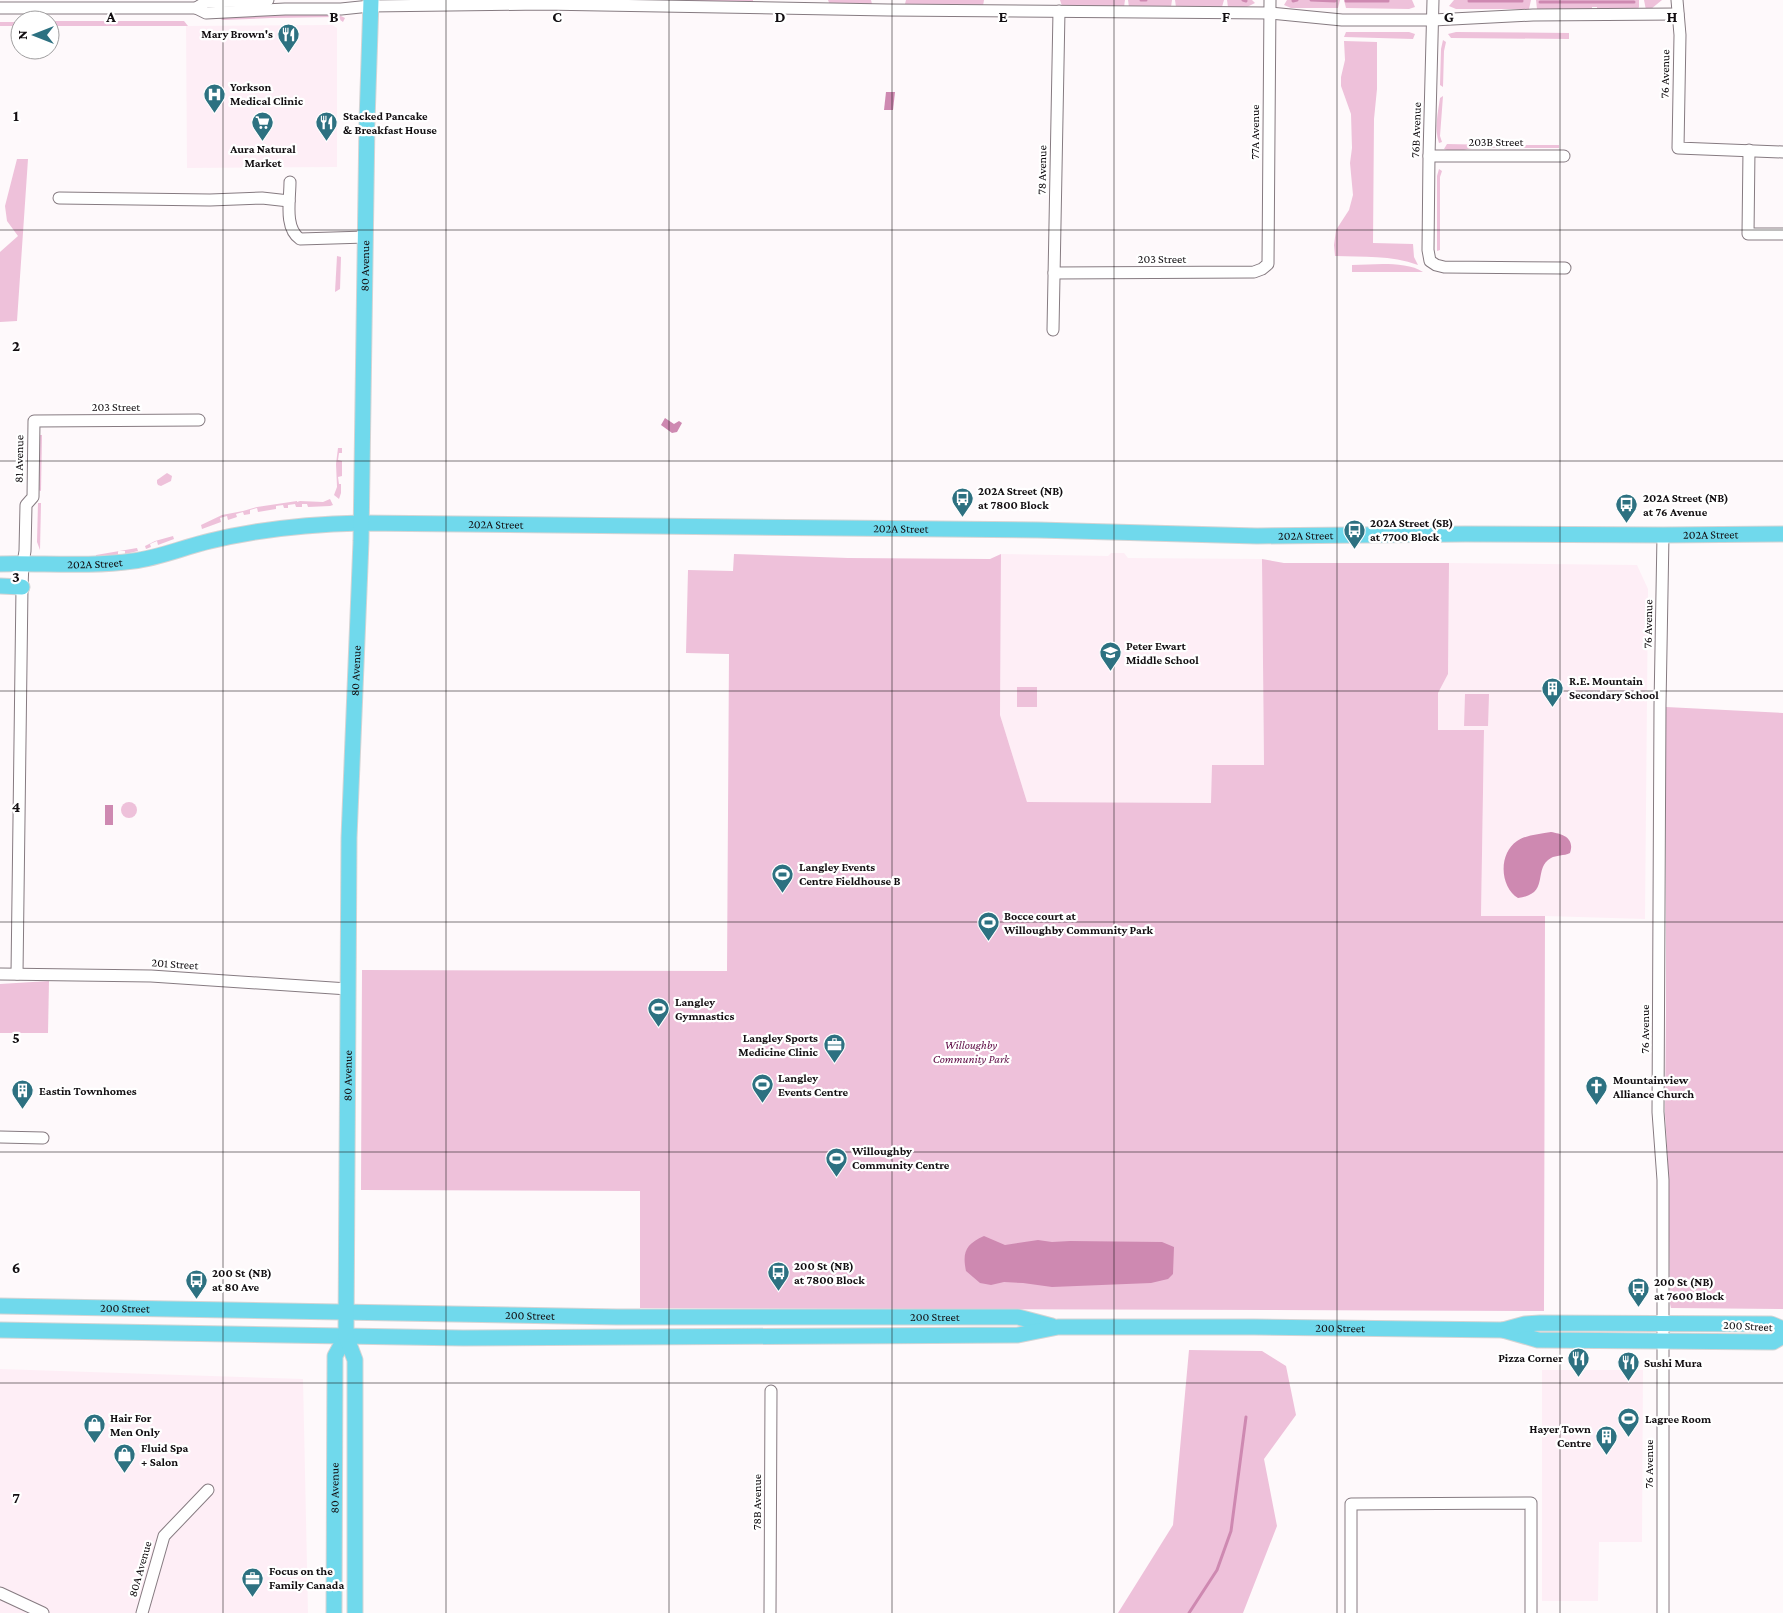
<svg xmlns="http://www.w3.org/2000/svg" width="1783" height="1613" viewBox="0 0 1783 1613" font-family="'Crimson Pro',serif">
	<rect width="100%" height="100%" fill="#fef9fb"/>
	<g fill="#feeef6">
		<polygon points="332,25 337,28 337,167 187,168 186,26"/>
		<polygon points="1111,553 1124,553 1128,558 1262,559 1264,765 1212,803 1027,802 1000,715 1001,554 1108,556"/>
		<polygon points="1449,563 1637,565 1648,589 1645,919 1545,916 1481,917 1484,730 1438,730 1438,693 1448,674"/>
		<polygon points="0,1369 303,1379 308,1613 0,1613"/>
		<polygon points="1542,1370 1643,1370 1642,1542 1599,1542 1598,1601 1542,1601"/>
	</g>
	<g fill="#eec1da">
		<polygon points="686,0 753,0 753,2 697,2"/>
		<polygon points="828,0 871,0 872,4 830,5"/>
		<polygon points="906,0 984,0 983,6 908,5 905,4"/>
		<polygon points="1060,0 1125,0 1124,7 1062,6"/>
		<polygon points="1128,0 1172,0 1171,7 1129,7"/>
		<polygon points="1175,0 1224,0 1222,7 1176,7"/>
		<polygon points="1227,0 1252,0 1255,3 1247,7 1228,7"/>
		<polygon points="1287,0 1340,0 1338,8 1291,8 1284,5"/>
		<polygon points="1344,0 1412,0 1415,7 1409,9 1346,8"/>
		<polygon points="1454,0 1531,0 1529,9 1456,9 1449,6"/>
		<polygon points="1536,0 1639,0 1639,7 1637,10 1597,10 1597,7 1592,7 1592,9 1537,9"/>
		<polygon points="1644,0 1662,0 1651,9 1646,10"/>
		<polygon points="337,14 345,18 343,22 336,17 271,18 223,20 218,18 262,15"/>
		<polygon points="50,21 184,21 188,26 50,26"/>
		<rect x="0" y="22" width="20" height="4"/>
		<polygon points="1346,32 1409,32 1415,34 1413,39 1344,37"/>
		<polygon points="1456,32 1569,33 1569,39 1451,38 1448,34"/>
		<polygon points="1443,40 1446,42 1444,51 1443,87 1440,85 1441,49"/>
		<path d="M1344,41L1377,42V89L1374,119L1373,243L1413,244L1414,257L1418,265C1391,255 1363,257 1335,256L1334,245L1336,230L1349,210L1353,195L1350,163L1352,148L1351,114L1341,86V77L1345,60Z"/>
		<path d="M1443,96L1440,136L1442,142L1439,143C1434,129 1438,112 1440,98Z"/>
		<path d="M1447,144L1494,145L1501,148C1492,148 1481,146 1472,148C1462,150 1456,154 1444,149Z"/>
		<polygon points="1513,145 1559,145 1559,148 1506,148"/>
		<polygon points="17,159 28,159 17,321 0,322 0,252 18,236 7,221 5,206"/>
		<polygon points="1439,169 1442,171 1440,177 1440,250 1437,251 1437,176"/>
		<polygon points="337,256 341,257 340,289 335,292"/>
		<path d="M1383,264C1396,264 1413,265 1423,272H1352V265Z"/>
		<polygon points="40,435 42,435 41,491 38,490 39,438"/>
		<polygon points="338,448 342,448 342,453 339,453 338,460 342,461 342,476 338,477 339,484 341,484 341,493 339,499 334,495 337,487 336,464"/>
		<polygon points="167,473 172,476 171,481 161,486 158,485 157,483 157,480"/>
		<polygon points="330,499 333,505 330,506 308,507 307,504 302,504 302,507 296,507 295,504 288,505 288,508 284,508 283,505 276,506 276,509 258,512 257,508 250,510 250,514 244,515 243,512 236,514 237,517 228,520 227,516 220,518 221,522 202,529 201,525 222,515 243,511 257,507 297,501 297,502 300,501 323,502"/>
		<polygon points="38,503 41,503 40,550 37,542"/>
		<polygon points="173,536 174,539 158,545 157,541 150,544 151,547 146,549 145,546 155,541"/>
		<polygon points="137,548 138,551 125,554 125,551 118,551 118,555 96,558 96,555"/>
		<polygon points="734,554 848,558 990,559 1001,554 1000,715 1027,802 1211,803 1212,765 1264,765 1262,559 1284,563 1449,563 1448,674 1438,693 1438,730 1484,730 1481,916 1545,916 1544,1311 640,1308 640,1191 361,1190 362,970 727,971 729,654 686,653 688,570 733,571"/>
		<rect x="1017" y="687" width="20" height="20"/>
		<polygon points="1465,694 1489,694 1488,726 1464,726"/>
		<polygon points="1666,707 1783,713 1783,1309 1671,1308 1670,1304 1668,1163 1665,1114 1666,1010"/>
		<circle cx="129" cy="810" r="8"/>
		<polygon points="49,981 48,1033 0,1033 0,984"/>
		<polygon points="1189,1350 1262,1351 1286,1366 1296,1415 1264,1459 1277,1526 1243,1613 1118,1613 1173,1525"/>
	</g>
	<g fill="#ce89b1">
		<polygon points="886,92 895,92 893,110 884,110"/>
		<polygon points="665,418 674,424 679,421 682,423 677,432 672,433 661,425"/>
		<rect x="105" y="805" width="8" height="20"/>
		<path d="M1551,832C1563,834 1575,838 1570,853C1564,856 1556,855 1551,858C1532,869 1551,894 1518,898C1500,887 1498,854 1517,841C1526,835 1540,834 1551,832Z"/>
		<path d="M984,1236L1005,1245L1038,1240L1052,1242L1070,1241L1162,1242L1174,1247L1173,1274L1168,1279L1151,1283L1052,1287L1023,1283L1004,1282L991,1285L980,1283L966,1271C962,1252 966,1244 984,1236Z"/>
	</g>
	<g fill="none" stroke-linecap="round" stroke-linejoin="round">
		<g stroke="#ce89b1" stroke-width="3">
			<polyline points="1141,0 1146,0"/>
			<polyline points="1243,0 1246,1"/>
			<polyline points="1311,0 1335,1"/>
			<polyline points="1293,1 1297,0"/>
			<polyline points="1346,1 1388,1"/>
			<polyline points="1469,1 1522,1"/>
			<polyline points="1540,2 1634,2"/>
			<polyline points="1189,1613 1217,1570 1231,1531 1246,1417"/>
		</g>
		<defs>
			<g id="minor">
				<polyline points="1433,0 1429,156 1428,250 1430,261 1436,265 1444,267 1565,268"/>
				<polyline points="1677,0 1680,35 1678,148 1783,152"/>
				<polyline points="0,8 196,8 206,2 268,0"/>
				<polyline points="196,8 206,13 285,9 341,9 370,6 542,4 888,10 1270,13 1342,20 1433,20 1533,15 1678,14"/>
				<polyline points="1749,150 1748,234 1783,234"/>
				<polyline points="1429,156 1564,156"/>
				<path d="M290,182C290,200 284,228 300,239L366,237"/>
				<polyline points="59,198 210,200 262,198 289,201"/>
				<polyline points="1054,273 1254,272 1262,269 1268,264 1270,0"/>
				<polyline points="1053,330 1059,11"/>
				<polyline points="1663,535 1660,705 1658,1112 1663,1180 1663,1613"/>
				<polyline points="0,974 151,976 348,989"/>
				<polyline points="17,974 22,587 23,563 25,551 26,505 33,497 34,421 199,420"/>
				<polyline points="0,1137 43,1138"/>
				<polyline points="0,1593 43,1613"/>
				<polyline points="142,1613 164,1536 208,1490"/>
				<polyline points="770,1613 771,1391"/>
				<polyline points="1351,1613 1351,1504 1531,1503 1531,1613"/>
			</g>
			<g id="major">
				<path id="s1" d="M0,564C44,563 89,567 133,561C159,558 184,547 210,541C260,529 310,524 361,523L1038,530L1257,536L1465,534L1663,535L1783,534"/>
				<polyline points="0,586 22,587"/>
				<path id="s2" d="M0,1306L617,1317H1018L1052,1326"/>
				<path id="s3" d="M0,1330L463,1338L1018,1335L1058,1327H1254L1503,1330L1538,1340L1773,1342L1783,1336"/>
				<polyline points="1503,1330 1525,1324 1540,1323 1771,1324 1783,1329"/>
				<path id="s4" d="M334,1613L335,1356L346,1336"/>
				<path id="s5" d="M355,1613V1360L346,1336L349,838L361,541L367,121L371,0"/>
			</g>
		</defs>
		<use href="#minor" stroke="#867b81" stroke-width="13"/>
		<use href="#major" stroke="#d4d4d4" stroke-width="17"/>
		<use href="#minor" stroke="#fff" stroke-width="11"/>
		<use href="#major" stroke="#70d9ec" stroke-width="15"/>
	</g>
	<path fill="none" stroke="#120e11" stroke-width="1" stroke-opacity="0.55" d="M223,0V1613M446,0V1613M669,0V1613M892,0V1613M1114,0V1613M1337,0V1613M1560,0V1613M0,230H1783M0,461H1783M0,691H1783M0,922H1783M0,1152H1783M0,1383H1783"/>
	<defs>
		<symbol id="restaurant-pin" viewBox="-11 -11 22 30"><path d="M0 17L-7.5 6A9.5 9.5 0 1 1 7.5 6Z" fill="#2d7181" stroke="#fff"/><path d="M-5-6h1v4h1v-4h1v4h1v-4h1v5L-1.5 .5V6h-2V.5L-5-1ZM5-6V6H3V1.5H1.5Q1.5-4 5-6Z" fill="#fff"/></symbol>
		<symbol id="hospital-pin" viewBox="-11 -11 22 30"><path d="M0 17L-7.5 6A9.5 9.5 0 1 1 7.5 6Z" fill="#2d7181" stroke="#fff"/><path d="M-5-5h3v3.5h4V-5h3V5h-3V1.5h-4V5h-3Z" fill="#fff"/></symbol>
		<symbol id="supermarket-pin" viewBox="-11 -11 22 30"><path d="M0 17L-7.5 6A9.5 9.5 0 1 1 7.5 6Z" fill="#2d7181" stroke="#fff"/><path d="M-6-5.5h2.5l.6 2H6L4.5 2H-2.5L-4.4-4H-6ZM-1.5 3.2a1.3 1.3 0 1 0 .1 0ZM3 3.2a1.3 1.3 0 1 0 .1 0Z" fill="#fff"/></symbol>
		<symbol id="bus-pin" viewBox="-11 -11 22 30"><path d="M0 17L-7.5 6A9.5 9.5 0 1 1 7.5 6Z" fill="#2d7181" stroke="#fff"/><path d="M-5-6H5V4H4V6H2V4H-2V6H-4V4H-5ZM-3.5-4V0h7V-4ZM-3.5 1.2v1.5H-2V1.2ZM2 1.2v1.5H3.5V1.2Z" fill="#fff"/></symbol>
		<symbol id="school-pin" viewBox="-11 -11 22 30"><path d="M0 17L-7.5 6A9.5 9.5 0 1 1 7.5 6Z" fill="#2d7181" stroke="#fff"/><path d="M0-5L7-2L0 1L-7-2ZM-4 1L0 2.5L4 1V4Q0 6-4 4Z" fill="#fff"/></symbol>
		<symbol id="building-pin" viewBox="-11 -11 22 30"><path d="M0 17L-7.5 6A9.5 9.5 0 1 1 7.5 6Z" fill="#2d7181" stroke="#fff"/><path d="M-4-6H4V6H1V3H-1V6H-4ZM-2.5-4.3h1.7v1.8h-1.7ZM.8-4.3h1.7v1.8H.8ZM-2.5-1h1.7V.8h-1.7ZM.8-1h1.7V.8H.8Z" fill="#fff"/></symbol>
		<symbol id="stadium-pin" viewBox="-11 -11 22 30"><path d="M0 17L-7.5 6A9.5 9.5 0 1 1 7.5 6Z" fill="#2d7181" stroke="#fff"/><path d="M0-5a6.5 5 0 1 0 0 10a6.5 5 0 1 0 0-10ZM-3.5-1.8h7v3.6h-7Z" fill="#fff"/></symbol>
		<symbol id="office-pin" viewBox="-11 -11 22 30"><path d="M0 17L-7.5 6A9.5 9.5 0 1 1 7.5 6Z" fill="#2d7181" stroke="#fff"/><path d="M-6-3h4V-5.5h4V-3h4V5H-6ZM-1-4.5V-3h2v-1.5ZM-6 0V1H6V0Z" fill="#fff"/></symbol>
		<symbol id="church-pin" viewBox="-11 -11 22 30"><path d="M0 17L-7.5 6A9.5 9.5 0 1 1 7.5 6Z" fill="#2d7181" stroke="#fff"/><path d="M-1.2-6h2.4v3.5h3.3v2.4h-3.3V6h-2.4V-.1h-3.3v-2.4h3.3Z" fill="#fff"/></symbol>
		<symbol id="shop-pin" viewBox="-11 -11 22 30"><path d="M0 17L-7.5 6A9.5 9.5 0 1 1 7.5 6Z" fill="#2d7181" stroke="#fff"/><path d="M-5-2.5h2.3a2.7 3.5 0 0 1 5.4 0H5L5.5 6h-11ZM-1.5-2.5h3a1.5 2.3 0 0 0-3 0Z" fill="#fff"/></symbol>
	</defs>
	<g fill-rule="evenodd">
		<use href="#restaurant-pin" x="276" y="22" width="25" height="34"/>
		<use href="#hospital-pin" x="202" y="82" width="25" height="34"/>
		<use href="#supermarket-pin" x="250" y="110" width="25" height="34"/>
		<use href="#restaurant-pin" x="314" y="110" width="25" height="34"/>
		<use href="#bus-pin" x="950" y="486" width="25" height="34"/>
		<use href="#bus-pin" x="1614" y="492" width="25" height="34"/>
		<use href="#bus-pin" x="1342" y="518" width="25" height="34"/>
		<use href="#school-pin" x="1098" y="640" width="25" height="34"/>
		<use href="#building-pin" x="1540" y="676" width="25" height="34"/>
		<use href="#stadium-pin" x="770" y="862" width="25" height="34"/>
		<use href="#stadium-pin" x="976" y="910" width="25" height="34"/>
		<use href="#stadium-pin" x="646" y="996" width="25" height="34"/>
		<use href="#office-pin" x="822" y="1032" width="25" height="34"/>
		<use href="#stadium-pin" x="750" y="1072" width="25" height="34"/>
		<use href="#church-pin" x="1584" y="1074" width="25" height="34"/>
		<use href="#building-pin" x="10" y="1078" width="25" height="34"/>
		<use href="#stadium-pin" x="824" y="1146" width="25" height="34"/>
		<use href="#bus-pin" x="766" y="1260" width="25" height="34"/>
		<use href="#bus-pin" x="184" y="1268" width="25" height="34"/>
		<use href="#bus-pin" x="1626" y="1276" width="25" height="34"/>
		<use href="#restaurant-pin" x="1566" y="1346" width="25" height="34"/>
		<use href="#restaurant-pin" x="1616" y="1350" width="25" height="34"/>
		<use href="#stadium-pin" x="1616" y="1406" width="25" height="34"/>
		<use href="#shop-pin" x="82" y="1412" width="25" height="34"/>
		<use href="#building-pin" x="1594" y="1424" width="25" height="34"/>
		<use href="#shop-pin" x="112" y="1442" width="25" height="34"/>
		<use href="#office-pin" x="240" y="1566" width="25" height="34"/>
	</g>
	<g text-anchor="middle" stroke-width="4.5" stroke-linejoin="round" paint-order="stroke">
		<g font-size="12" font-weight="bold" fill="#120e11" stroke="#fff" text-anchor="start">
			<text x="273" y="38" text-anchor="end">Mary Brown's</text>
			<text x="230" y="91">Yorkson<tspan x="230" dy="14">Medical Clinic</tspan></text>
			<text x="343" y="120">Stacked Pancake<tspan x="343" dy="14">&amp; Breakfast House</tspan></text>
			<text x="263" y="153" text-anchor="middle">Aura Natural<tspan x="263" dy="14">Market</tspan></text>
			<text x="978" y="495">202A Street (NB)<tspan x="978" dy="14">at 7800 Block</tspan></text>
			<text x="1643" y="502">202A Street (NB)<tspan x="1643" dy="14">at 76 Avenue</tspan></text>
			<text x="1370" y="527">202A Street (SB)<tspan x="1370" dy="14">at 7700 Block</tspan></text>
			<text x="1126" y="650">Peter Ewart<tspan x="1126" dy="14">Middle School</tspan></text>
			<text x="1569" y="685">R.E. Mountain<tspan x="1569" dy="14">Secondary School</tspan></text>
			<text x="799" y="871">Langley Events<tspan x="799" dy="14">Centre Fieldhouse B</tspan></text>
			<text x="1004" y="920">Bocce court at<tspan x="1004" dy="14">Willoughby Community Park</tspan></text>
			<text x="675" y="1006">Langley<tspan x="675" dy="14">Gymnastics</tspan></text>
			<text x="818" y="1042" text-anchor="end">Langley Sports<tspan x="818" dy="14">Medicine Clinic</tspan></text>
			<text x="778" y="1082">Langley<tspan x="778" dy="14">Events Centre</tspan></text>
			<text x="1613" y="1084">Mountainview<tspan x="1613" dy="14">Alliance Church</tspan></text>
			<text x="39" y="1095">Eastin Townhomes</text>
			<text x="852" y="1155">Willoughby<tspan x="852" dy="14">Community Centre</tspan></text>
			<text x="794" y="1270">200 St (NB)<tspan x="794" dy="14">at 7800 Block</tspan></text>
			<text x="212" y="1277">200 St (NB)<tspan x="212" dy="14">at 80 Ave</tspan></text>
			<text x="1654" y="1286">200 St (NB)<tspan x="1654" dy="14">at 7600 Block</tspan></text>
			<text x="1563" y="1362" text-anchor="end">Pizza Corner</text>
			<text x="1644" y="1367">Sushi Mura</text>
			<text x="110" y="1422">Hair For<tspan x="110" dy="14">Men Only</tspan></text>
			<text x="1645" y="1423">Lagree Room</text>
			<text x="1591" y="1433" text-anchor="end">Hayer Town<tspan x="1591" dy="14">Centre</tspan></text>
			<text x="141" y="1452">Fluid Spa<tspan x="141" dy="14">+ Salon</tspan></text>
			<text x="269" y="1575">Focus on the<tspan x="269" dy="14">Family Canada</tspan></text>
		</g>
		<g font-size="12" fill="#120e11" stroke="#fff">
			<text transform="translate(1665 74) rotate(-89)" y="4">76 Avenue</text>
			<text transform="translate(1416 130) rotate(-88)" y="4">76B Avenue</text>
			<text transform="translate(1255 132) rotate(-90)" y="4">77A Avenue</text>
			<text x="1496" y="146">203B Street</text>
			<text transform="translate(1042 170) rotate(-89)" y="4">78 Avenue</text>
			<text x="1162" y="263">203 Street</text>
			<text dy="4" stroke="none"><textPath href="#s5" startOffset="1349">80 Avenue</textPath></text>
			<text x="116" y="411">203 Street</text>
			<text transform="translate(19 459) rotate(-89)" y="4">81 Avenue</text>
			<text dy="4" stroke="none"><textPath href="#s1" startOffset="500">202A Street</textPath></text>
			<text dy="4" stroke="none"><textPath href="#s1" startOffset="905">202A Street</textPath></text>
			<text dy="4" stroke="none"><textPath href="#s1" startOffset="1310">202A Street</textPath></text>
			<text dy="4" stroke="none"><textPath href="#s1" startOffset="1715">202A Street</textPath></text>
			<text dy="4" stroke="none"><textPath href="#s1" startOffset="95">202A Street</textPath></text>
			<text transform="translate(1648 624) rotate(-89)" y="4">76 Avenue</text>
			<text dy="4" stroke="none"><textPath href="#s5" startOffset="944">80 Avenue</textPath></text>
			<text transform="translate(175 964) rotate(4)" y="4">201 Street</text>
			<text transform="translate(1645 1029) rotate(-90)" y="4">76 Avenue</text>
			<text dy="4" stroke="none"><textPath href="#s5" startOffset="539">80 Avenue</textPath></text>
			<text dy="4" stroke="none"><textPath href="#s2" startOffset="125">200 Street</textPath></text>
			<text dy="4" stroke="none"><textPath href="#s2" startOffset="530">200 Street</textPath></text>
			<text dy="4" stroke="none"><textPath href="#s2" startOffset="935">200 Street</textPath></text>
			<text transform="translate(1748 1326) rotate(3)" y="4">200 Street</text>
			<text dy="4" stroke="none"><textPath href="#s3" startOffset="1341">200 Street</textPath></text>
			<text transform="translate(1649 1464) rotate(-90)" y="4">76 Avenue</text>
			<text dy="4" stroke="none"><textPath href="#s4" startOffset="125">80 Avenue</textPath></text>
			<text transform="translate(757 1502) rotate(-90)" y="4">78B Avenue</text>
			<text transform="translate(140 1569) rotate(-74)" y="4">80A Avenue</text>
		</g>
		<g font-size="12" font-style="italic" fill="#5f0c45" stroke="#fff">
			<text x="971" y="1049">Willoughby<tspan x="971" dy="14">Community Park</tspan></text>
		</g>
	</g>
	<g font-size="16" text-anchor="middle" font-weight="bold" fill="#120e11" stroke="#fff" stroke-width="4.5" stroke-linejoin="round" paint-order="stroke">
		<text x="111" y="22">A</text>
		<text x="334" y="22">B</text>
		<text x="557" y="22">C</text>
		<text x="780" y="22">D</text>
		<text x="1003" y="22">E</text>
		<text x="1226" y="22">F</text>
		<text x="1449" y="22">G</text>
		<text x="1672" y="22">H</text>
		<text x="16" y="121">1</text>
		<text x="16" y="351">2</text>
		<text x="16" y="582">3</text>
		<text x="16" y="812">4</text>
		<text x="16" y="1043">5</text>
		<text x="16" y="1273">6</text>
		<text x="16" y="1503">7</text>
	</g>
	<g transform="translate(35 35) rotate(270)"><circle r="24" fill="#ffffff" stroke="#a09fa0"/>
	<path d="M0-4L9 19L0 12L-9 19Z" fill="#2d7181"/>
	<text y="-8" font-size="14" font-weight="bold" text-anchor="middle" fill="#120e11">N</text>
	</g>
</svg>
